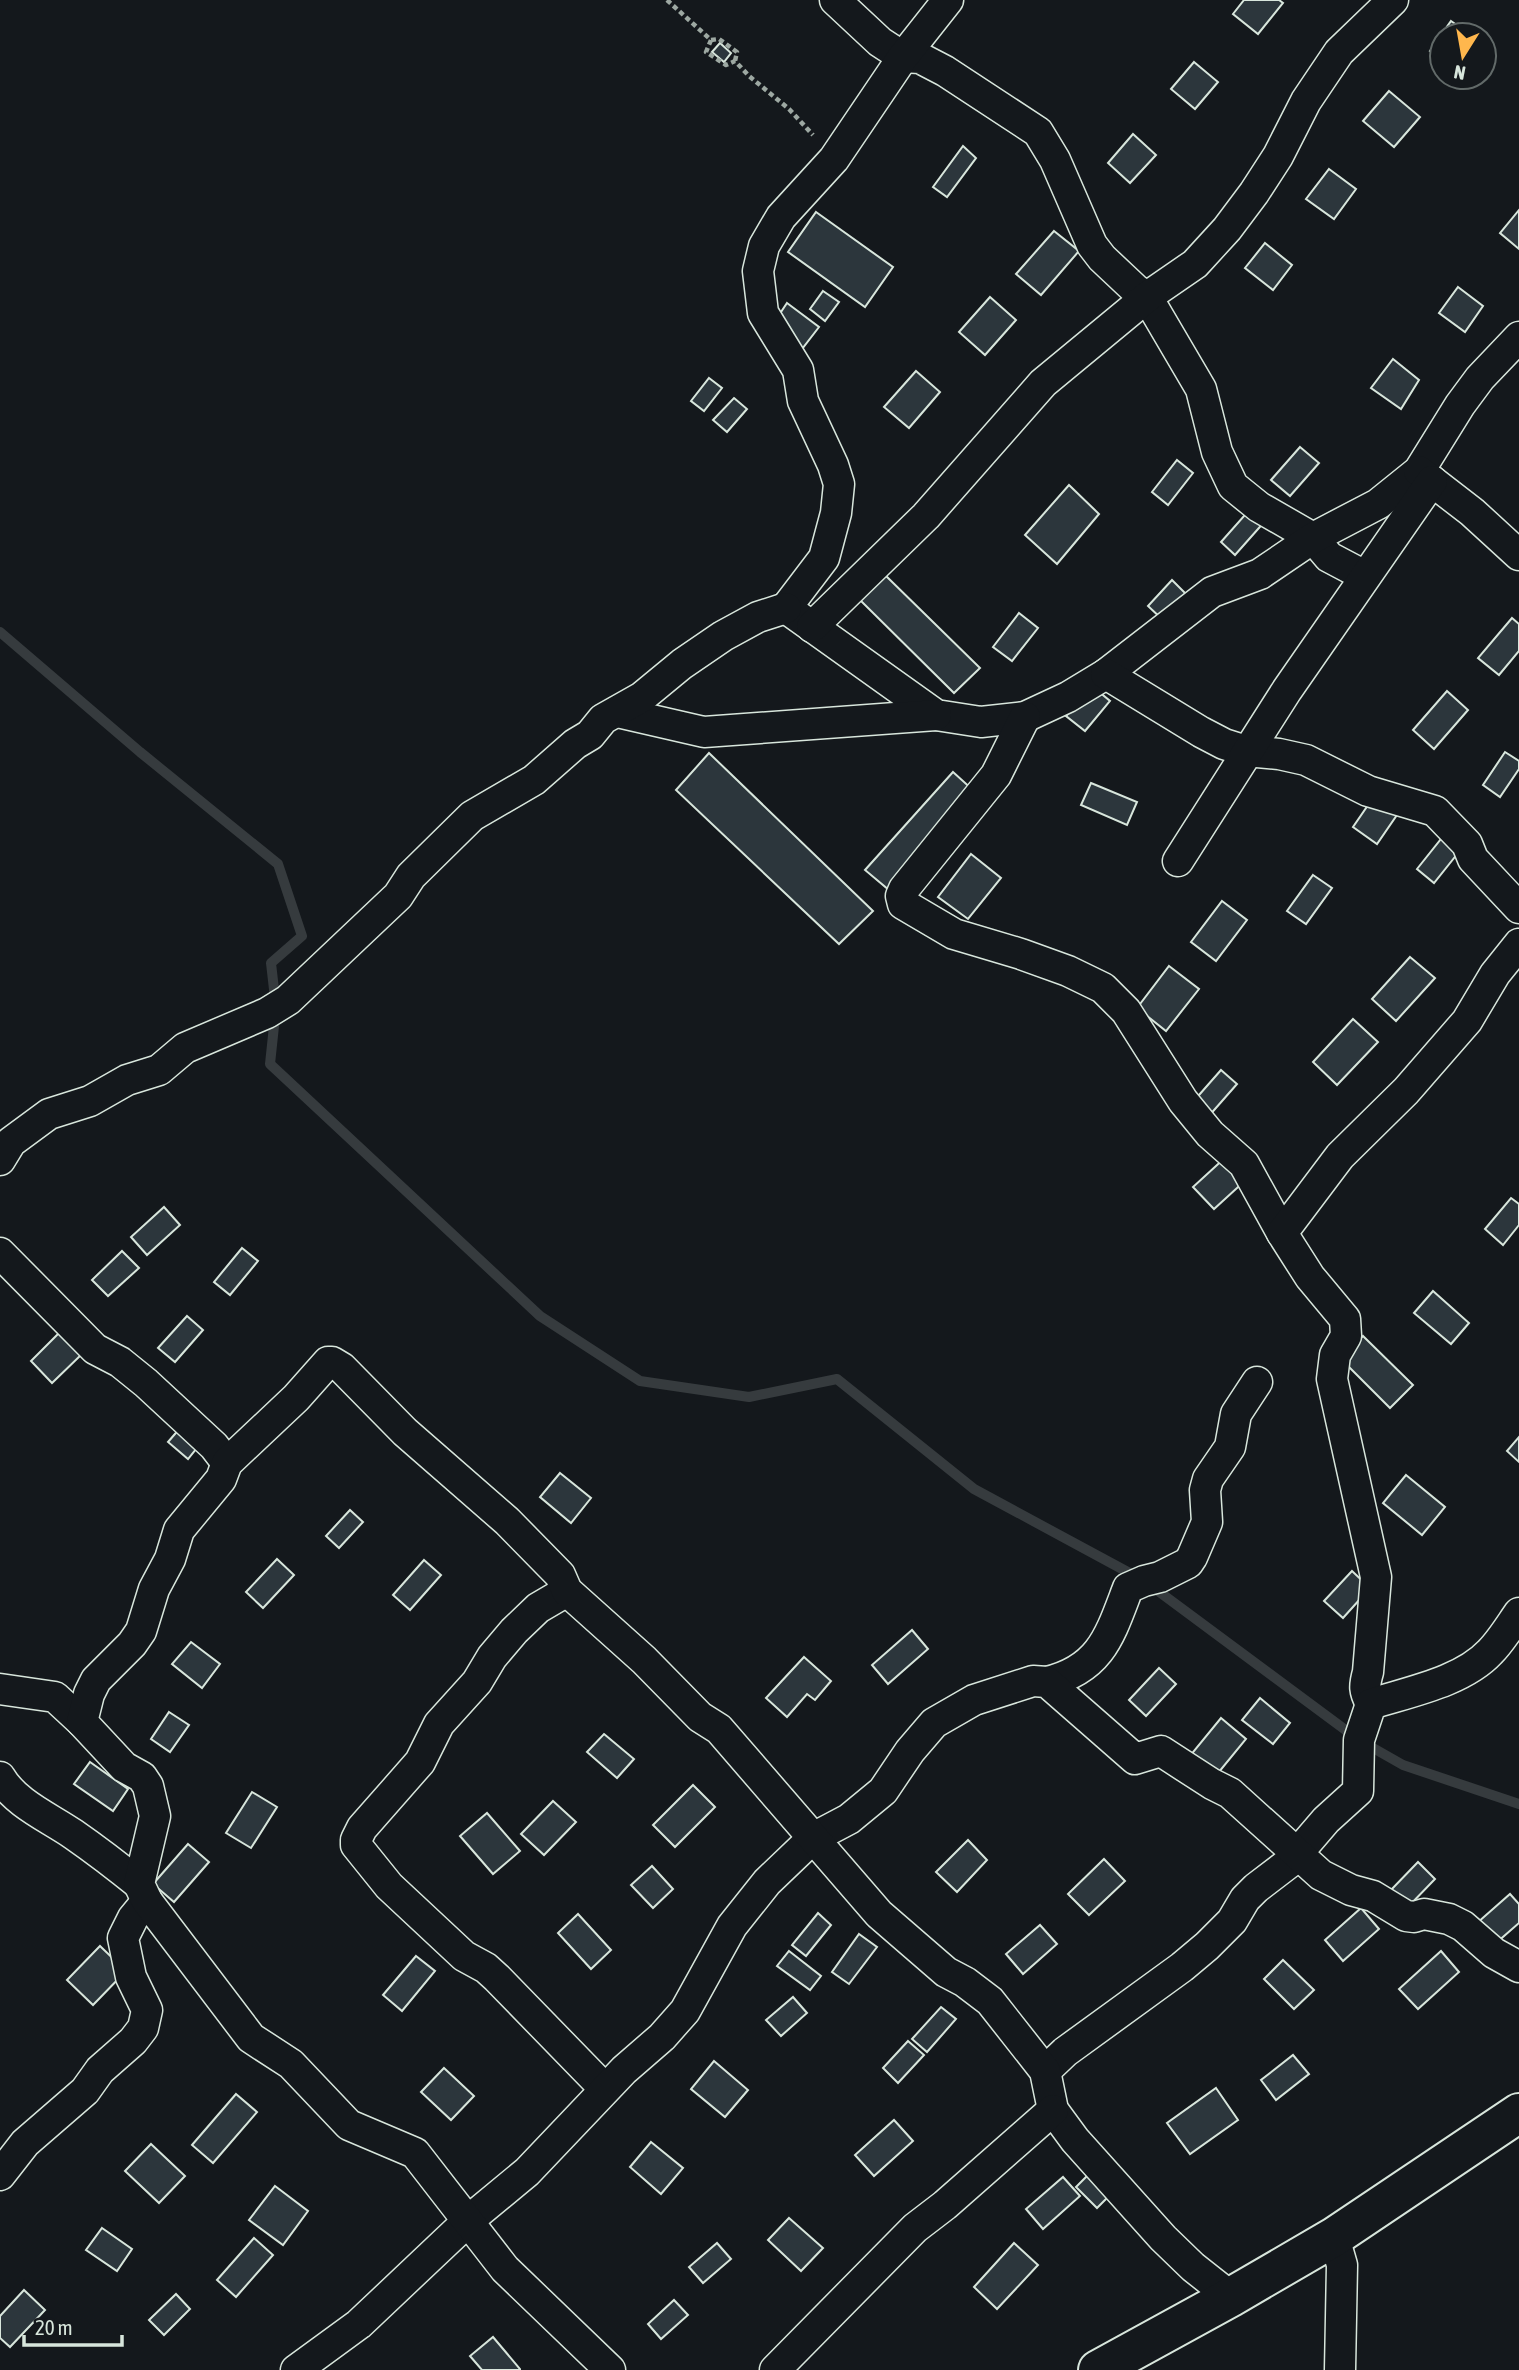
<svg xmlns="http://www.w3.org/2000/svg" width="1519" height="2370" viewBox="0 0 1519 2370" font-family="'Asap Condensed',sans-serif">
	<rect width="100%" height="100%" fill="#14181c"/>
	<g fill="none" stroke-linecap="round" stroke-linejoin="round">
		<g stroke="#363b3e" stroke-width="10">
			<polyline points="0,632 140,752 278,864 302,936 271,963 276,1007 270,1064 540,1316 640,1381 749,1397 837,1379 974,1489 1137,1577"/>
			<polyline points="1150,1585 1359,1740 1403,1765 1519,1804"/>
		</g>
	</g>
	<g fill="#2c363c" stroke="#d8e6dc" stroke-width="2">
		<polygon points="1244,0 1279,0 1283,3 1258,34 1233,14"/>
		<polygon points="1451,21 1471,35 1442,35 1442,60 1430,51"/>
		<polygon points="720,43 731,53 724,62 712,52"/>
		<polygon points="1194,62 1218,82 1195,109 1171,89"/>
		<polygon points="1389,91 1420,117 1394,147 1363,121"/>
		<polygon points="1133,134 1156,155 1130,183 1108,163"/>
		<polygon points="963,146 976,158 947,197 933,187"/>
		<polygon points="1329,169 1356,189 1334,219 1306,199"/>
		<polygon points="1519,210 1519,249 1500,233"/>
		<polygon points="816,212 893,267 865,307 788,252"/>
		<polygon points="1054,231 1079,251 1041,295 1016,274"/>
		<polygon points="1265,243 1292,265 1273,290 1245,268"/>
		<polygon points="1458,287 1483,306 1465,332 1439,313"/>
		<polygon points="823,291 839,302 825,321 810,309"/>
		<polygon points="990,297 1016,320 985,355 959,332"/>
		<polygon points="787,303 819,327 802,349 773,324"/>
		<polygon points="1393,359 1419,380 1401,409 1371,388"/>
		<polygon points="916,371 940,392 909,428 884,407"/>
		<polygon points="709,378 722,388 704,411 691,401"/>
		<polygon points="734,398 747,409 727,432 713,420"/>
		<polygon points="1300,447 1319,463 1290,496 1271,480"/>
		<polygon points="1177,460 1193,473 1168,505 1152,492"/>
		<polygon points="1069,485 1099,514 1057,564 1025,535"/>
		<polygon points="1252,507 1266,520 1235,555 1221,542"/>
		<polygon points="883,573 980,668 954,693 858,598"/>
		<polygon points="1172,580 1188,596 1164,621 1148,606"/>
		<polygon points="1019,613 1038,628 1012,661 993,647"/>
		<polygon points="1512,618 1519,624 1519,651 1499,675 1478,658"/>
		<polygon points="1092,686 1110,701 1085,731 1066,716"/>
		<polygon points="1447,691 1468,710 1434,749 1413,730"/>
		<polygon points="1505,752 1519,761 1519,769 1500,797 1483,785"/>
		<polygon points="709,753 873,911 839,944 676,790"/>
		<polygon points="953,772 974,791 889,890 865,870"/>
		<polygon points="1091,783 1137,802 1127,825 1081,805"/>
		<polygon points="1375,795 1399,812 1377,844 1353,827"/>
		<polygon points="1445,834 1462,848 1434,883 1417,869"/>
		<polygon points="971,854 1001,878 968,919 938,897"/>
		<polygon points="1313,875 1332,888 1306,924 1287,911"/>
		<polygon points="1222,901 1247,920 1216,961 1191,942"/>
		<polygon points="1410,957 1435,978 1396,1021 1372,999"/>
		<polygon points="1169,966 1199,989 1166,1031 1137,1008"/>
		<polygon points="1353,1019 1378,1042 1337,1085 1313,1062"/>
		<polygon points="1221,1070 1237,1084 1208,1117 1192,1103"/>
		<polygon points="1228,1155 1248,1178 1214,1209 1193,1187"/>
		<polygon points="1511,1198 1519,1204 1519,1225 1503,1245 1485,1229"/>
		<polygon points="164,1207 180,1225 147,1255 131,1237"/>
		<polygon points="242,1248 258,1261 230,1295 214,1282"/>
		<polygon points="122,1251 139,1268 108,1296 92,1280"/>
		<polygon points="1433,1291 1469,1323 1451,1344 1414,1313"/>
		<polygon points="187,1316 203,1330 175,1362 158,1348"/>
		<polygon points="60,1332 82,1354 52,1383 31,1361"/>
		<polygon points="1363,1336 1413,1385 1390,1408 1340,1358"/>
		<polygon points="181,1427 200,1444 188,1459 168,1442"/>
		<polygon points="1519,1437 1519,1462 1507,1451"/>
		<polygon points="560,1473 591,1498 571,1523 540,1497"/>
		<polygon points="1406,1475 1445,1507 1422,1535 1383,1503"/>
		<polygon points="350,1510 363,1522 339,1548 326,1536"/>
		<polygon points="277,1559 294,1575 263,1608 246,1592"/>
		<polygon points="424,1560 441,1575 410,1610 393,1595"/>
		<polygon points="1352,1571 1370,1588 1343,1618 1324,1601"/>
		<polygon points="912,1630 928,1649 888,1684 872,1665"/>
		<polygon points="191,1642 220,1664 202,1688 172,1664"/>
		<polygon points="804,1657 831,1681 815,1700 807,1694 787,1717 766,1698"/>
		<polygon points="1159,1668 1176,1684 1146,1716 1129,1700"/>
		<polygon points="1260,1698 1290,1723 1273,1744 1242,1720"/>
		<polygon points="169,1712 189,1725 170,1752 151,1739"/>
		<polygon points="1221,1718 1246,1739 1214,1778 1189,1757"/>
		<polygon points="604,1734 634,1759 617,1778 587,1752"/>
		<polygon points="90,1762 128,1789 113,1811 74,1784"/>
		<polygon points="693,1785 715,1807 675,1847 653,1825"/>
		<polygon points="252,1792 277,1807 251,1848 226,1833"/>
		<polygon points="553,1801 576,1822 544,1855 521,1834"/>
		<polygon points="487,1813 520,1851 493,1874 460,1836"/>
		<polygon points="968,1840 987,1860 957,1892 936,1872"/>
		<polygon points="188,1844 209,1862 174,1902 153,1884"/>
		<polygon points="1104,1859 1125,1881 1089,1915 1068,1894"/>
		<polygon points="1418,1862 1435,1879 1406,1909 1389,1892"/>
		<polygon points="652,1866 673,1889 653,1908 631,1885"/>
		<polygon points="1510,1894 1519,1904 1519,1923 1496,1943 1477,1923"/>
		<polygon points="1361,1908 1379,1929 1343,1961 1325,1940"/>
		<polygon points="818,1913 831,1925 806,1956 792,1945"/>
		<polygon points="578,1914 611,1950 591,1969 558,1933"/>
		<polygon points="1040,1925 1057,1944 1023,1974 1006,1954"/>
		<polygon points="859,1934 877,1947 849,1984 832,1972"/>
		<polygon points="100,1946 126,1971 93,2005 67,1980"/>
		<polygon points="789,1951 821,1976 810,1990 777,1966"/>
		<polygon points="1441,1951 1459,1972 1418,2009 1399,1989"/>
		<polygon points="416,1956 435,1971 402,2011 383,1995"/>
		<polygon points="1283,1960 1314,1990 1294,2009 1264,1979"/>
		<polygon points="793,1997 807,2013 781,2036 766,2020"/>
		<polygon points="941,2007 956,2019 927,2052 912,2039"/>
		<polygon points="908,2041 924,2055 898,2083 883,2068"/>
		<polygon points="1293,2055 1309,2074 1276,2100 1261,2080"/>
		<polygon points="714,2061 748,2090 725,2117 691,2089"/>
		<polygon points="444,2068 474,2096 451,2120 421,2092"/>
		<polygon points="1216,2088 1238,2120 1190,2154 1167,2123"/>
		<polygon points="236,2094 257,2112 213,2163 192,2145"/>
		<polygon points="894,2120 913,2141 874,2176 855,2155"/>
		<polygon points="651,2142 683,2168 661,2194 630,2167"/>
		<polygon points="151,2144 185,2176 159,2203 125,2171"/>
		<polygon points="1092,2171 1113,2192 1097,2208 1076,2187"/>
		<polygon points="1063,2177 1080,2196 1043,2229 1026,2209"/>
		<polygon points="275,2186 308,2211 283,2245 249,2220"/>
		<polygon points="789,2218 823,2248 801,2271 768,2240"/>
		<polygon points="102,2228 132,2249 117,2271 86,2250"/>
		<polygon points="254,2238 273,2255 236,2297 217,2280"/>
		<polygon points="717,2243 731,2259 703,2283 689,2267"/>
		<polygon points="1014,2243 1038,2265 997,2309 974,2287"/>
		<polygon points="24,2290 45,2310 10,2347 0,2338 0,2316"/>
		<polygon points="176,2294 190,2309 164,2335 149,2320"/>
		<polygon points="674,2300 688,2315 661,2339 648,2324"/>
		<polygon points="493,2337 520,2369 520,2370 482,2370 470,2356"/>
	</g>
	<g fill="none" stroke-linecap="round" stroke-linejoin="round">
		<defs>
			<g id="street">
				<polyline points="835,0 880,42 903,57 920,58 945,71 1038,132 1055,160 1092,245 1102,258 1136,290 1147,297 1201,389 1217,452 1233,486 1259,507 1313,538 1329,557 1365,576"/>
				<polyline points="948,0 903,57 834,159 781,217 764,246 758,271 763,313 798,370 803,401 833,465 839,484 836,513 824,558 786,608 936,715 981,722 1025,717 1068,697 1106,674 1212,592 1260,574 1313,538 1378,504 1419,471 1460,405 1480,378 1519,337"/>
				<polyline points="1419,471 1472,512 1519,555"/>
				<polyline points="812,627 926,516 1043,383 1147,297 1195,264 1227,229 1254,193 1278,156 1306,101 1339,52 1393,0"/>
				<polyline points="1106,674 1201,732 1224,744 1246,751 1279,754 1306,760 1368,791 1435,811 1467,844 1473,859 1519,908"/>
				<polyline points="617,712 704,732 936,715"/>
				<polyline points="1025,717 996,775 904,889 901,896 903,904 954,934 1021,954 1068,971 1103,988 1126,1011 1183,1101 1210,1134 1244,1164 1282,1233"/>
				<polyline points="1178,861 1287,690 1432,481"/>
				<polyline points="0,1160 11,1142 49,1114 90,1101 127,1080 159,1070 185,1048 267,1013 288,1000 398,896 411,876 472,816 534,780 575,744 590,735 603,719 642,697 682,664 723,636 758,617 786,608"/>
				<polyline points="0,1253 95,1349 120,1362 146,1383 214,1446 227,1463"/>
				<polyline points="567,1591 538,1608 514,1631 492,1657 477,1682 439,1724 420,1762 362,1828 356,1840 356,1845 389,1886 464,1956 486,1968 497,1978 605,2089"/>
				<path d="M1047,1682C1101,1669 1110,1635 1128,1588L1144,1581L1160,1577L1188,1563L1192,1557L1207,1522L1205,1490L1208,1479L1230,1447L1236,1414L1257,1382"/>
				<polyline points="0,1689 55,1697 82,1722"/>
				<path d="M1371,1704C1364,1691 1364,1686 1368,1672L1376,1577L1332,1379L1335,1355L1346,1336L1345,1319L1310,1277L1282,1233L1340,1156L1406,1091L1467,1021L1495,974L1519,944"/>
				<path d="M0,1777C15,1803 48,1817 73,1834C96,1850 117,1866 139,1884"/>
				<path d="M1045,2071L1065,2052L1182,1967L1207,1946L1232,1921L1245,1899L1256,1888L1290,1862L1326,1820L1358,1791L1359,1740L1371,1704C1408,1692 1462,1682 1490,1652C1501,1641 1510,1626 1519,1613"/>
				<polyline points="0,2175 25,2143 85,2091 100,2070 133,2041 143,2028 147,2010 131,1977 123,1938 133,1918 147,1901"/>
				<polyline points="1334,2237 1342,2265 1340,2370"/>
				<polyline points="296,2370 359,2324 469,2220 527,2172 624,2070 662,2037 685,2011 732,1926 767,1882 813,1838 849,1819 883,1791 910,1751 934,1723 974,1700 1033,1681 1047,1682 1135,1759 1161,1751 1212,1784 1230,1793 1321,1875 1351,1890 1373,1896 1406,1916 1414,1917 1424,1914 1449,1919 1463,1926 1494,1953 1519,1967"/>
				<polyline points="610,2370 505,2269 415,2153 349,2125 291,2064 251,2038 147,1901 139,1884 155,1816 148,1786 142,1777 124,1767 82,1722 89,1694 96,1680 132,1644 141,1631 154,1589 170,1559 179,1530 221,1479 227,1463 296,1398 328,1362 332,1362 342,1368 405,1432 507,1521 560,1575 567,1591 644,1660 700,1717 719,1729 879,1914 946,1972 965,1982 990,2001 1045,2071 1053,2110 1075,2140 1163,2238 1193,2267 1231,2297"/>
				<polyline points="775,2370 915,2228 945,2205 1053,2110"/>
			</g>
			<polyline id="highway" points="1098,2370 1231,2297 1334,2237 1519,2113"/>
		</defs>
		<use href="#street" stroke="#d8e6dc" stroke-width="33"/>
		<use href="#highway" stroke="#d8e6dc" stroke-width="42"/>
		<g stroke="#9da8a2" stroke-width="4.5" stroke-dasharray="5 3.5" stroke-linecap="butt">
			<polyline points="667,0 711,40 706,52 726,65 735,61 749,76 789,109 813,135"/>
			<polyline points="711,40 719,39 737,52 735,61"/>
		</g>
		<use href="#street" stroke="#14181c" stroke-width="30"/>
		<use href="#highway" stroke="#14181c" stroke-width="38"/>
	</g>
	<g transform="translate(1463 56) rotate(191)"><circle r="33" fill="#14181c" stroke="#626a69" stroke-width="2"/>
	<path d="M0-5L12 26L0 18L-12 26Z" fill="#ffb74d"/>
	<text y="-10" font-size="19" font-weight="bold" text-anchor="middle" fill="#d8e6dc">N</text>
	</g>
	<path d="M24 2335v10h98v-10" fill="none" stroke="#d8e6dc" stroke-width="3.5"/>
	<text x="35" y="2335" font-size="21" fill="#d8e6dc" stroke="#14181c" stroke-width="5" paint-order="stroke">20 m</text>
</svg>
